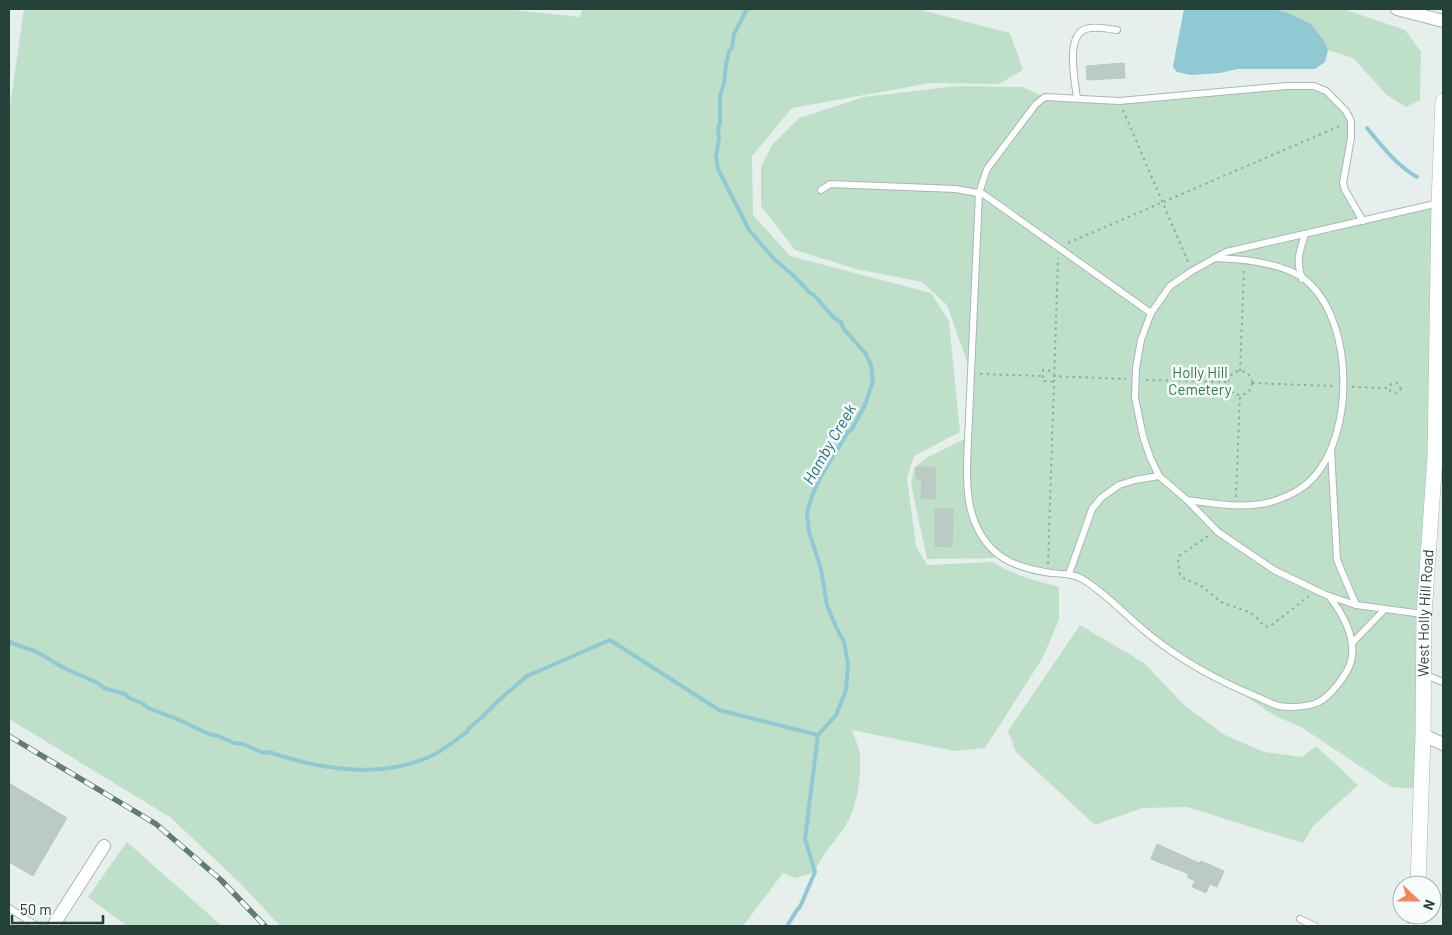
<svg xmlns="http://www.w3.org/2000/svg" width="1452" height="935" viewBox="0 0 1452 935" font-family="Barlow,sans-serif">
	<rect width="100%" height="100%" fill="#e6efeb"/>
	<g fill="#bfe0c8">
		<path d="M24,9H503L580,17L582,9H917L1010,33L1023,70L999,84L931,83L792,108L752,156L753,215L790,256L931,293L949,321L960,432L914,456L907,478L916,546L927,565L993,562C1013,575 1036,581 1059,587V620L1042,659L985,748L955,751L852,730C854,738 860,747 860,755C861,778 858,802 847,823C837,840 821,854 815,872L795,878L783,873L743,926H280L241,884L170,817L9,719V113Z"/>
		<polygon points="1274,9 1343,9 1405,30 1421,52 1420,100 1406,107 1387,95 1353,58 1328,50 1324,41"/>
		<polygon points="956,86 1022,87 1045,97 1119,101 1287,86 1326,91 1351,121 1343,183 1363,221 1439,203 1421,789 1391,787 1301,727 1275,716 1230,685 1185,659 1083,579 1053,573 1002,558 927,559 911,484 914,468 928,457 969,437 971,373 947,305 922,282 856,269 795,250 761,206 761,167 772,145 799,118 864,97"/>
		<polygon points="1080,625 1144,663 1185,706 1225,735 1264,752 1302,757 1316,746 1358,785 1313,826 1303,843 1187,807 1142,808 1095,825 1016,752 1008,731"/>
		<polygon points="127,842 222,926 127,926 88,897"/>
	</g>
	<polygon fill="#8ec9d4" points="1184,9 1274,9 1288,13 1311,24 1324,41 1328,50 1325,62 1315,69 1238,69 1220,73 1191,75 1177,72 1173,67 1174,61"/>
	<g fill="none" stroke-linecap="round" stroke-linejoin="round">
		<g stroke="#8ec9d4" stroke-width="4">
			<polyline points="747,9 734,34 732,48 729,51 726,65 724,83 720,96 720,123 718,128 719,138 716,156 718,169 749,230 775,260 793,275 810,293 814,295 833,317 841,322 843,328 866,354 871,365 873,381 865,405 852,429 848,432 821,476 812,496 807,513 809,532 821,569 827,605 836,627 844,642 848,664 846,690 836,715 818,735 805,839 815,872 800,907 797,910 787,926"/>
			<path d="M1367,128C1382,146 1396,165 1417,177"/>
			<path d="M9,642L37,652L64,668L98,683L104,688L125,694L129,698L142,703L148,708L177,719L209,734L218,736L234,743L243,744L264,753L269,752C321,770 384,780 435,754C446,748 457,739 467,732L468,729L480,719L499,700L527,676L610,640L719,710L818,735"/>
		</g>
	</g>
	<g fill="#bbcac4" stroke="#b8c9c2">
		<polygon points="1124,63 1125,78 1087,80 1086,66"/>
		<polygon points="916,467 935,467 935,499 921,498 922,479 916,479"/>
		<polygon points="935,509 953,509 952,547 935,546"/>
		<polygon points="9,783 67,818 33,876 9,862"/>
		<polygon points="1157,844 1199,863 1201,861 1224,871 1217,887 1210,884 1206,893 1192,887 1195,881 1187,877 1189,874 1151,859"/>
	</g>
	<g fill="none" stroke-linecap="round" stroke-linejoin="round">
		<defs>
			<g id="lane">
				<path d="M1077,98C1075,82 1065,35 1086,29C1096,26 1108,29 1117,30"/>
				<polyline points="821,190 830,184 956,189 983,194 1151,313"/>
				<path d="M1302,279C1296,260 1299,253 1305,234"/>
				<polyline points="1331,450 1337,560 1356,605"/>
				<path d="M1187,500C1217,504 1248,510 1277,500C1289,496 1304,488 1313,478C1354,434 1354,326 1310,284C1289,263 1244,259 1216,258"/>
				<polyline points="1069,574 1092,509 1101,498 1119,485 1135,480 1159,476"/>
				<path d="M1329,596C1345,617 1361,646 1347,671C1340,683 1327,700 1314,704C1304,707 1289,708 1279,706C1271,704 1263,699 1255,696C1219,681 1182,661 1151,636C1128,618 1109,596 1084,580C1075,574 1063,574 1051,573C1015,568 988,557 974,520C963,493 968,448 969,418C972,343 976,268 979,193L987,169L1036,104L1045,97L1119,101L1287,86H1314L1326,91L1346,111L1351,121V138L1343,183L1345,190L1363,221"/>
				<polyline points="1423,614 1356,605 1326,595 1274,570 1218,532 1187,500 1159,476 1150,457 1143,436 1135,398 1136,368 1141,340 1151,313 1170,286 1192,271 1226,252 1439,203"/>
				<polyline points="1353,642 1384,610"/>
				<polyline points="1423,674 1443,682"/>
				<polyline points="9,908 37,926"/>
				<polyline points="1300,919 1315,926"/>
			</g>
			<g id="street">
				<polyline points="1397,9 1443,21"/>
				<polyline points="1423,735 1443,744"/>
				<polyline points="53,926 104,846"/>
			</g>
			<g id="secondary">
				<path id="s1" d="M1418,885L1423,735L1424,615L1435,457L1439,203L1443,101"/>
				<polyline points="1416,926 1417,915"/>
			</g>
		</defs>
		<use href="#lane" stroke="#a8b8b2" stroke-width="8"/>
		<use href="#street" stroke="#a8b8b2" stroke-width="14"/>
		<use href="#secondary" stroke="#a4bbb3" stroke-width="16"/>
		<g stroke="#86b3a5" stroke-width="2" stroke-dasharray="2.5 4" stroke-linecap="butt">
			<polyline points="1123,110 1189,264"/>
			<polyline points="1068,243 1342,125"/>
			<polyline points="1240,371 1244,270"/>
			<circle cx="1240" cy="383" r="12"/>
			<polyline points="980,374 1043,376"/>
			<polyline points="1053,376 1126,379"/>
			<polyline points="1146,380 1229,382"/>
			<polyline points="1053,382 1043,381 1043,370 1054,371"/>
			<circle cx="1395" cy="388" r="5.5"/>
			<polyline points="1252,383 1334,386"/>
			<polyline points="1352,387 1389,388"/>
			<polyline points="1236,497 1240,394"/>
			<polyline points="1208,536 1179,556 1178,561 1180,575 1185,579 1203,587 1221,602 1249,612 1255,616 1264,626 1269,627 1309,596"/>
			<polyline points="1048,564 1058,258"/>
		</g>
		<use href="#lane" stroke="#fff" stroke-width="6"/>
		<use href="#street" stroke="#fff" stroke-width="12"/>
		<use href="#secondary" stroke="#fff" stroke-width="15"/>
		<defs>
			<polyline id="rail" points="9,736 156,824 221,880 265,926"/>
		</defs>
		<use href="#rail" stroke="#5f7d75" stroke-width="5.5"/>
		<use href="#rail" stroke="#f7fbf9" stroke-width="4" stroke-dasharray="11" stroke-linecap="butt"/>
	</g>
	<g text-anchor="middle" stroke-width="5" stroke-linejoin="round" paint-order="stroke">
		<g font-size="15" fill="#2d7a4b" stroke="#f7fbf9">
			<text x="1200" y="378">Holly Hill<tspan x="1200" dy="17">Cemetery</tspan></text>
		</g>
		<g font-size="15" fill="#24423a" stroke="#f7fbf9">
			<text dy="5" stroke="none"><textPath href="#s1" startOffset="272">West Holly Hill Road</textPath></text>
		</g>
		<g font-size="16" font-style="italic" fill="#1c6f80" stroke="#f7fbf9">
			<text transform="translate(829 444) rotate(-60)" y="6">Hamby Creek</text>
		</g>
	</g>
	<rect width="1452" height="935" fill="none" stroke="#24423a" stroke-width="20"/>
	<g transform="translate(1417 900) rotate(112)"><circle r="24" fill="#f7fbf9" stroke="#a3b1ad"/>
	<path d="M0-4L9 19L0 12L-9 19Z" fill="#f4845f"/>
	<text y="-8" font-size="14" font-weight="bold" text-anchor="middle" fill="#24423a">N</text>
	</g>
	<path d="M12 915v8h91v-8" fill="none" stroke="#24423a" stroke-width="2.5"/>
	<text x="20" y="915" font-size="15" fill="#24423a" stroke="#f7fbf9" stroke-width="4" paint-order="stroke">50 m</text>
</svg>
